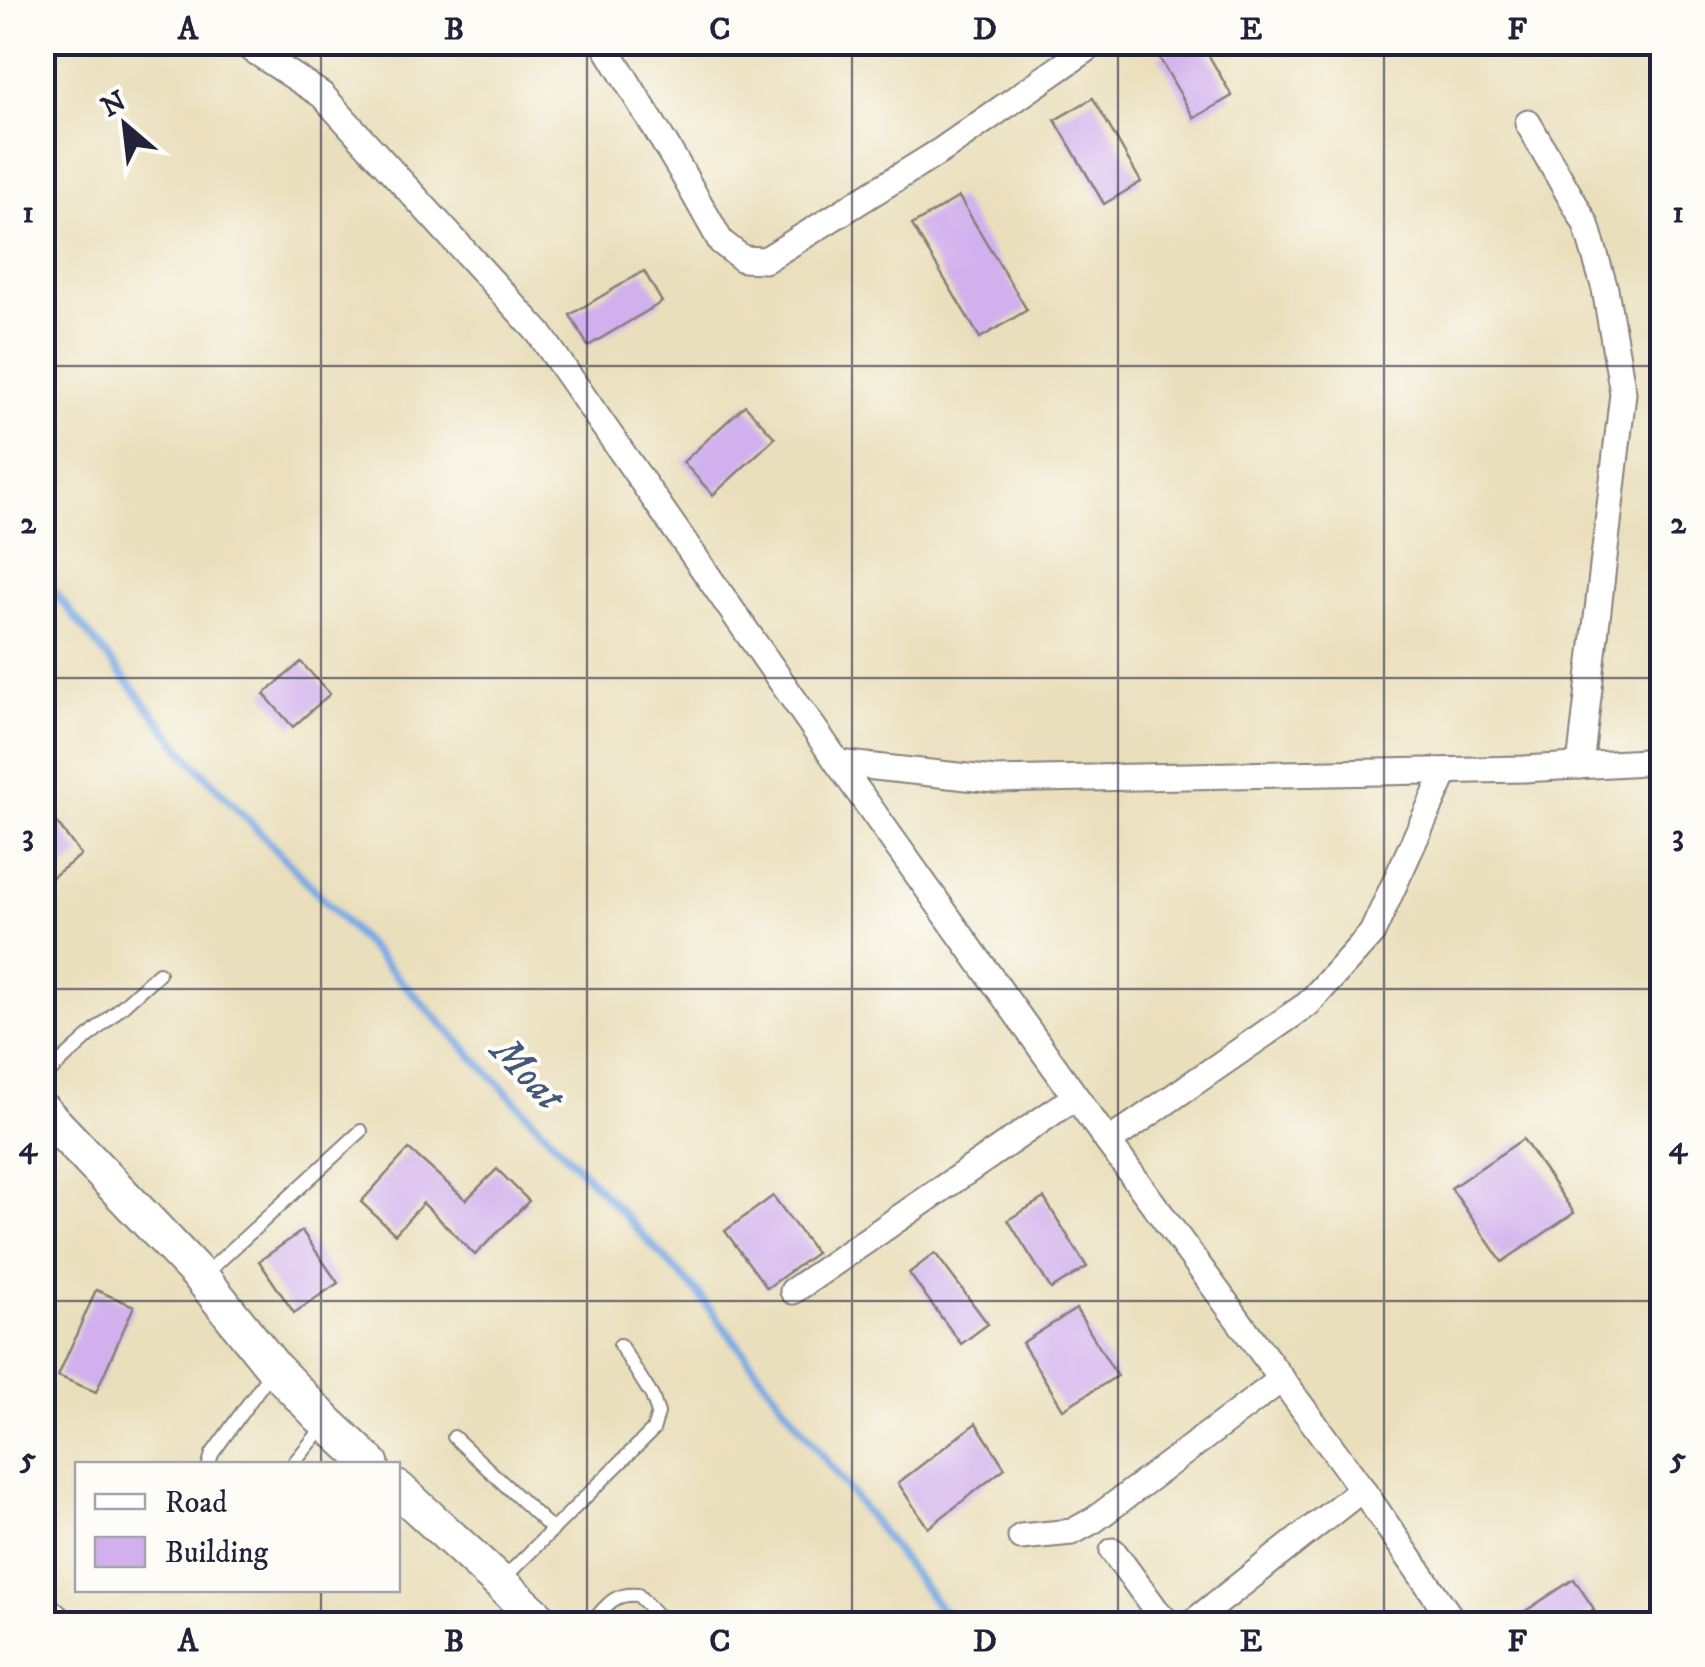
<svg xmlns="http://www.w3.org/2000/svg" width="1705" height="1667" viewBox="0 0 1705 1667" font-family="'IM FELL DW Pica',serif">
	<rect width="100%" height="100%" fill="#fdfcf7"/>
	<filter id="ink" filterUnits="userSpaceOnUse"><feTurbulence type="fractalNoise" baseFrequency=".01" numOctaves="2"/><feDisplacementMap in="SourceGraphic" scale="20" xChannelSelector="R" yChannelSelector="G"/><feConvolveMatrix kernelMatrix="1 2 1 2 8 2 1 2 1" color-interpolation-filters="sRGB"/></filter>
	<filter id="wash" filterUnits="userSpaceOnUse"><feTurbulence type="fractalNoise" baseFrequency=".0048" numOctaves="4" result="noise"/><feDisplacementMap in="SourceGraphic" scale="40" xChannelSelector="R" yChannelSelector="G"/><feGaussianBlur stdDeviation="2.25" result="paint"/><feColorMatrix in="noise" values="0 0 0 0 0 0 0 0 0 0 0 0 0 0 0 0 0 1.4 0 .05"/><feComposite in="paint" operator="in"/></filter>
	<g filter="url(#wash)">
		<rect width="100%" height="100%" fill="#eadfbc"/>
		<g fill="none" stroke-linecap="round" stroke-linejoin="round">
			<polyline stroke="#78a9e3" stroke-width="8" points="42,577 191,760 697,1292 952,1624"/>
		</g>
		<g id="blocks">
			<g fill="#d1b0ed">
				<polygon points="1183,42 1201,42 1232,96 1194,118 1159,57"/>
				<polygon points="1093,98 1141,182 1104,204 1055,120"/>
				<polygon points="959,197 1027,310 980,338 912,225"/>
				<polygon points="644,271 662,302 588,346 570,315"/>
				<polygon points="745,405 775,438 713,495 683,462"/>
				<polygon points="301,662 330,694 293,727 264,694"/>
				<polygon points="57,823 81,855 42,885 42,835"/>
				<polygon points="1523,1139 1574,1213 1502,1262 1451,1188"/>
				<polygon points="409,1149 466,1200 497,1169 529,1201 475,1255 423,1203 395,1234 361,1202"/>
				<polygon points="773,1196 816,1253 767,1288 725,1231"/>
				<polygon points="1044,1198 1087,1267 1051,1289 1008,1220"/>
				<polygon points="302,1231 338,1283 294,1313 259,1261"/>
				<polygon points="935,1253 988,1324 961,1344 909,1273"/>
				<polygon points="96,1290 134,1306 96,1392 58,1376"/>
				<polygon points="1076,1309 1117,1376 1063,1409 1022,1343"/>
				<polygon points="976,1423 1005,1468 928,1528 898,1483"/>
				<polygon points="1574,1579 1594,1609 1571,1624 1506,1624"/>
			</g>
		</g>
	</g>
	<g filter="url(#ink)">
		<use href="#blocks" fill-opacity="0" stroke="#86807c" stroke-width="2.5"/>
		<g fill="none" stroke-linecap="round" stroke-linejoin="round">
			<defs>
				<g id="lane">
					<polyline points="42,1079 159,973"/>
					<polyline points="203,1276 361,1131"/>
					<polyline points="454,1437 553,1530"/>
					<polyline points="209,1464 212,1454 271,1372"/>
					<polyline points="293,1464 325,1425"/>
					<polyline points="501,1581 653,1430 658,1413 652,1396 620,1345"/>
					<path d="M590,1624C607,1606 612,1593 638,1595L666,1624"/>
				</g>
				<g id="street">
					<polyline points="241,42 322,95 539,333 838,763 1108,1142 1362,1489 1455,1624"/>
					<polyline points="603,42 679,167 721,242 743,259 765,260 942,150 1097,42"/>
					<polyline points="1528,123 1586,224 1605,289 1623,393 1580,766"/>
					<polyline points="838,763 995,780 1524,769 1662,761"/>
					<polyline points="1108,1142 1308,1004 1372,933 1446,771"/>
					<polyline points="793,1291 1075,1097"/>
					<polyline points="1021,1537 1072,1532 1094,1520 1282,1379"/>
					<polyline points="1113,1551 1156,1610 1169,1624"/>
					<polyline points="42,1605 64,1624"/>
					<polyline points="1184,1624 1192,1623 1362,1489"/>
				</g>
				<g id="secondary">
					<polyline points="42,1110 202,1278 274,1368 327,1423 371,1464"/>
					<polyline points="398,1489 545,1624"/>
				</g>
			</defs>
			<use href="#lane" stroke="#86807c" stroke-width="16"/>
			<use href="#street" stroke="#86807c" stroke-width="29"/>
			<use href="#secondary" stroke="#86807c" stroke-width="39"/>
			<use href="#lane" stroke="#fff" stroke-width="12"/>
			<use href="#street" stroke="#fff" stroke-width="25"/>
			<use href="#secondary" stroke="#fff" stroke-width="35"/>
		</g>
	</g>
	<path fill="none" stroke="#22223b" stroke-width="2.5" stroke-opacity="0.55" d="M321,42V1464M587,42V1624M852,42V1624M1118,42V1624M1384,42V1624M42,366H1662M42,678H1662M42,989H1662M42,1301H1662M321,1590V1624"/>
	<g text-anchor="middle" stroke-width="8" stroke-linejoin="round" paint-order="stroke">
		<g font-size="42" font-style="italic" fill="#44587e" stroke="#fdfcf7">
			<text transform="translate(529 1072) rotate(46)" y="15">Moat</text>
		</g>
	</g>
	<rect width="1705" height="1667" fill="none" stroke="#fdfcf7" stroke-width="110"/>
	<rect x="75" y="1462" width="325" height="130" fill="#fdfcf7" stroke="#a5a5ac" stroke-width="2.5"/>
	<rect x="95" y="1494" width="50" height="15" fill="#ffffff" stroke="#a5a5ac" stroke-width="2.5"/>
	<text x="165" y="1512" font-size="30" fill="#22223b">Road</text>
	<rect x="95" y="1537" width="50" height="30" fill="#d1b0ed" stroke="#a5a5ac" stroke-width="2.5"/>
	<text x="165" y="1562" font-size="30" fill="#22223b">Building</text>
	<g transform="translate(125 125) rotate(332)" stroke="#fdfcf7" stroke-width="8" paint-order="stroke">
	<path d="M0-8L18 38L0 25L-18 38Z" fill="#22223b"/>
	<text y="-15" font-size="28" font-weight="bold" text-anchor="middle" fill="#22223b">N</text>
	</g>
	<rect x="55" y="55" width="1595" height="1557" fill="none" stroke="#22223b" stroke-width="4"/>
	<g font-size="32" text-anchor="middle" font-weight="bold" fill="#22223b">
		<text x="188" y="39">A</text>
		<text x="454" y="39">B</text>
		<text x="720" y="39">C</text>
		<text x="985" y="39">D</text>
		<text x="1251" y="39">E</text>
		<text x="1517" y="39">F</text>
		<text x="28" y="222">1</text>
		<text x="1678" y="222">1</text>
		<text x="28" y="533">2</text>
		<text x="1678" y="533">2</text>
		<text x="28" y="845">3</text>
		<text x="1678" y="845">3</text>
		<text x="28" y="1156">4</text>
		<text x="1678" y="1156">4</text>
		<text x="28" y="1468">5</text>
		<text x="1678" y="1468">5</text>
		<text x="188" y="1651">A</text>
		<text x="454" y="1651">B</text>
		<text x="720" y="1651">C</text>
		<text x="985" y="1651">D</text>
		<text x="1251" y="1651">E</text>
		<text x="1517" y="1651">F</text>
	</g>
</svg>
